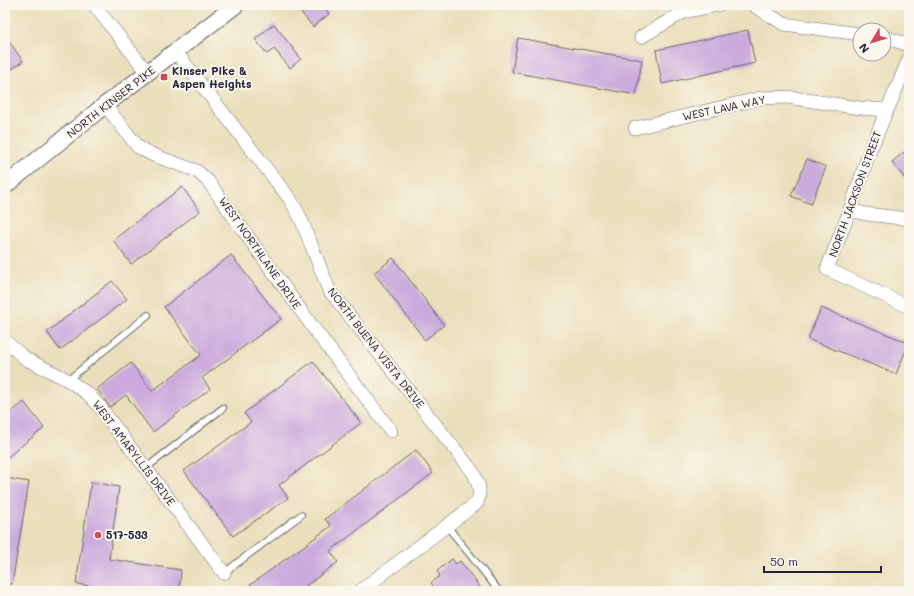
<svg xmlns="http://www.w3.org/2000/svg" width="914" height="596" viewBox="0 0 914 596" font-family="Mali,sans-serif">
	<rect width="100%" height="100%" fill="#fbf7ec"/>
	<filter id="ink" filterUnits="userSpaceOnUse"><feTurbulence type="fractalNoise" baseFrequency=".025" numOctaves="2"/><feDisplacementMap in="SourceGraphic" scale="8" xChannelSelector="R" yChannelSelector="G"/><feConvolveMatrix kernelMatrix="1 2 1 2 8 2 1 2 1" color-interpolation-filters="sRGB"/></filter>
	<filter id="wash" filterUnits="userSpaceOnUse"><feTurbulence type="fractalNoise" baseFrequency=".012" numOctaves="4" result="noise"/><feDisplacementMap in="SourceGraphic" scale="16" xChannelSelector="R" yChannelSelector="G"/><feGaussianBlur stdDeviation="0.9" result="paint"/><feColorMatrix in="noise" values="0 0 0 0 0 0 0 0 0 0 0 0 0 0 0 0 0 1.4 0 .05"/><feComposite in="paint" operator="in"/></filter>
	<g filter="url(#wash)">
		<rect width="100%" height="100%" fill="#eadfbc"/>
		<g id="blocks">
			<g fill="#cbabdd">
				<polygon points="295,5 322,5 329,14 313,27"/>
				<polygon points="274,24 301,59 290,68 274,49 267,54 255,39"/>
				<polygon points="748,30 755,63 662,84 656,50"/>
				<polygon points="5,36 23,61 5,74"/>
				<polygon points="518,38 642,60 636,95 512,72"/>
				<polygon points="909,148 909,184 892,162"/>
				<polygon points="807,159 826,167 811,204 791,196"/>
				<polygon points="182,187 200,211 131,264 113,240"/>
				<polygon points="231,255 281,319 202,378 210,389 153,432 126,395 110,407 97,389 131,363 152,391 201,355 164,307"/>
				<polygon points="393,258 444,325 425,340 374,273"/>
				<polygon points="112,281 127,299 60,350 47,332"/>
				<polygon points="821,308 909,343 896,374 808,339"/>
				<polygon points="313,361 361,423 279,485 288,498 233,536 184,471 251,422 244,413"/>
				<polygon points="24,402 44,428 5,459 5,417"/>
				<polygon points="416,450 433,473 330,551 338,562 299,591 242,591 331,526 325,519"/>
				<polygon points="5,478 29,482 12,584 5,584"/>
				<polygon points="91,482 119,487 109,559 181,570 179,591 125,591 76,584"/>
				<polygon points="452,559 456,564 460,561 483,591 437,591 431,583 440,576 437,571"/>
			</g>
		</g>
	</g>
	<g filter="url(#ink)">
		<use href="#blocks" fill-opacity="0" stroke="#686468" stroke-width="1"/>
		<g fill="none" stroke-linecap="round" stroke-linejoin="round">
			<defs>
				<g id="service">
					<polyline points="68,380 148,315"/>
					<polyline points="146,468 223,408"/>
					<polyline points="447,526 499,591"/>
					<polyline points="224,573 301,515"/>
				</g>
				<g id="minor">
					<polyline points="94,5 148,73"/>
					<polyline points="753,5 784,24 860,34"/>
					<polyline points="641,37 684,12 718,5"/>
					<polyline points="884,37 909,45"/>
					<path d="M176,52L290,199L301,219L329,290L473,472C478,483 482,490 477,503L360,591"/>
					<polyline points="909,59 871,148 850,210 827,269 909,307"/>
					<polyline points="105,105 138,147 153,155 197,171 208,181 312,326 391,431"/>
					<polyline points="635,128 761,98 787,97 860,108 887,110"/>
					<polyline points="850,210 866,214 909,219"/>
					<polyline points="5,341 26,359 68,380 88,394 100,407 224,573"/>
				</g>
				<polyline id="tertiary" points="5,186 105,105 236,5"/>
			</defs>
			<use href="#service" stroke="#686468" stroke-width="8"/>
			<use href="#minor" stroke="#686468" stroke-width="14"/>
			<use href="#tertiary" stroke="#686468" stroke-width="18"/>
			<use href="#service" stroke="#fff" stroke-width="6"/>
			<use href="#minor" stroke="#fff" stroke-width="13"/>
			<use href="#tertiary" stroke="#fff" stroke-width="16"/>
		</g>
	</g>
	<g fill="#d1495b" stroke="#fbf7ec" stroke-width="1.5">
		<rect x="160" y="73" width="8" height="8" rx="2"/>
		<circle cx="98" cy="535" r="4"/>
	</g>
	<g text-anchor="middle" stroke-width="4" stroke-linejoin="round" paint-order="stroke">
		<g font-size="11" font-weight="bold" fill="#22223b" stroke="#fbf7ec" text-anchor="start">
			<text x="172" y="75">Kinser Pike &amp;<tspan x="172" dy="13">Aspen Heights</tspan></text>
			<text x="106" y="539">517-533</text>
		</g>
		<g font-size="11" fill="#22223b" stroke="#fbf7ec">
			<text transform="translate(111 102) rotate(-38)" y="4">NORTH KINSER PIKE</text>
			<text transform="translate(724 108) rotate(-12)" y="4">WEST LAVA WAY</text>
			<text transform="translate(855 194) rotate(-70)" y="4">NORTH JACKSON STREET</text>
			<text transform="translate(260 253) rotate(55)" y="4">WEST NORTHLANE DRIVE</text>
			<text transform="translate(376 348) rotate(52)" y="4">NORTH BUENA VISTA DRIVE</text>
			<text transform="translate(134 453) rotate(53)" y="4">WEST AMARYLLIS DRIVE</text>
		</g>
	</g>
	<rect width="914" height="596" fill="none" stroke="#fbf7ec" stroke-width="20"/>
	<g transform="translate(872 42) rotate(232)"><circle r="19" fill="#fbf7ec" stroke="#a4a2a5"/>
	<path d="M0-3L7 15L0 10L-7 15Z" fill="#d1495b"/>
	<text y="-6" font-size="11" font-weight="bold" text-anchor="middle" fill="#22223b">N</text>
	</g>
	<path d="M764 566v6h117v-6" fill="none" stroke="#22223b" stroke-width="2"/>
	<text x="770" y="566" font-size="12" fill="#22223b" stroke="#fbf7ec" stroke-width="3" paint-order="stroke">50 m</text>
</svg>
